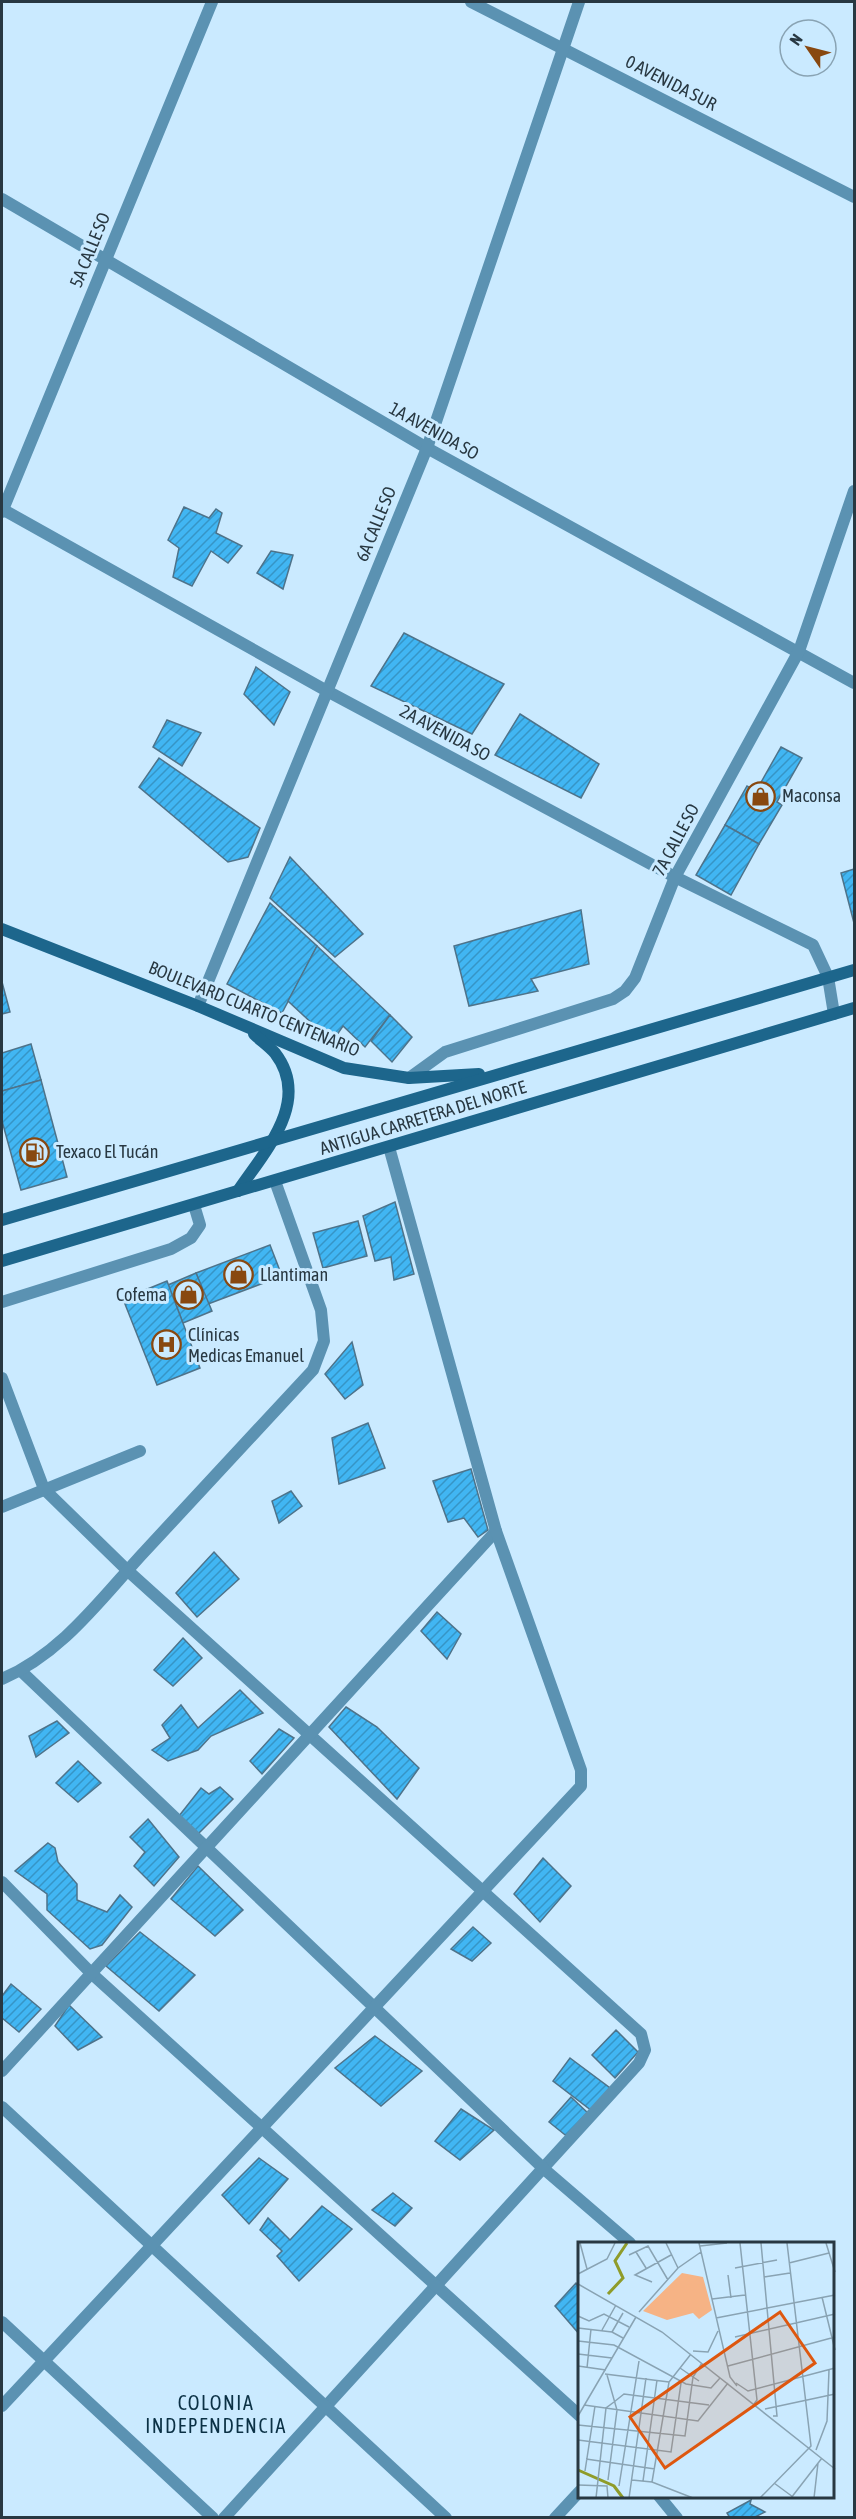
<svg xmlns="http://www.w3.org/2000/svg" width="856" height="2519" viewBox="0 0 856 2519" font-family="'Asap Condensed',sans-serif">
	<defs>
		<pattern id="building-hatch" width="6" height="6" patternUnits="userSpaceOnUse" patternTransform="scale(1.5)"><rect width="6" height="6" fill="#41b6f3"/><path d="M-1 1l2-2M0 6l6-6M5 7l2-2" fill="none" stroke="#3695c6"/></pattern>
	</defs>
	<rect width="100%" height="100%" fill="#caeaff"/>
	<g fill="url(#building-hatch)" stroke="#4e738a" stroke-width="1.5">
		<polygon points="184,507 209,518 216,509 222,513 216,533 242,546 228,563 211,551 192,586 173,577 179,548 168,540"/>
		<polygon points="271,551 293,555 283,589 257,573"/>
		<polygon points="404,633 504,684 472,734 371,686"/>
		<polygon points="256,667 290,692 274,725 244,694"/>
		<polygon points="520,714 599,764 581,798 495,755"/>
		<polygon points="167,720 201,733 182,766 153,747"/>
		<polygon points="781,747 802,758 777,802 782,805 759,844 725,825 747,786 756,791"/>
		<polygon points="159,758 260,828 248,857 228,862 139,787"/>
		<polygon points="725,825 759,844 731,895 696,875"/>
		<polygon points="290,857 363,934 335,957 270,898"/>
		<polygon points="854,869 854,923 841,873"/>
		<polygon points="270,903 317,946 282,1013 227,984"/>
		<polygon points="581,910 589,964 531,979 538,991 469,1006 454,946"/>
		<polygon points="317,946 390,1015 365,1047 343,1026 332,1042 288,1001"/>
		<polygon points="2,982 10,1012 2,1014"/>
		<polygon points="390,1015 412,1037 392,1062 371,1041"/>
		<polygon points="31,1044 41,1080 2,1091 2,1053"/>
		<polygon points="41,1080 67,1177 21,1190 2,1121 2,1091"/>
		<polygon points="395,1202 414,1274 394,1280 391,1257 375,1261 363,1216"/>
		<polygon points="358,1221 367,1256 323,1268 313,1233"/>
		<polygon points="270,1245 282,1276 208,1304 196,1273"/>
		<polygon points="196,1273 212,1311 183,1323 168,1285"/>
		<polygon points="167,1281 200,1368 157,1385 123,1299"/>
		<polygon points="352,1342 363,1385 345,1399 325,1374"/>
		<polygon points="368,1423 385,1468 339,1484 332,1438"/>
		<polygon points="471,1469 488,1530 478,1537 464,1518 448,1522 433,1481"/>
		<polygon points="291,1491 302,1506 279,1523 272,1501"/>
		<polygon points="214,1552 239,1579 197,1617 176,1593"/>
		<polygon points="437,1612 461,1634 447,1659 421,1631"/>
		<polygon points="183,1638 202,1658 173,1686 154,1670"/>
		<polygon points="240,1690 263,1713 211,1736 198,1750 168,1761 152,1750 170,1738 162,1725 181,1705 198,1728"/>
		<polygon points="346,1707 377,1727 419,1768 397,1799 329,1727"/>
		<polygon points="57,1721 69,1733 36,1757 29,1736"/>
		<polygon points="279,1729 294,1738 262,1774 250,1761"/>
		<polygon points="78,1761 101,1783 78,1802 56,1783"/>
		<polygon points="220,1787 233,1799 198,1834 179,1816 201,1788 209,1794"/>
		<polygon points="148,1819 179,1857 154,1886 134,1866 145,1852 130,1837"/>
		<polygon points="48,1843 55,1848 58,1862 77,1884 77,1900 107,1912 120,1895 132,1907 102,1945 90,1949 47,1910 47,1894 15,1871"/>
		<polygon points="543,1858 571,1886 540,1922 514,1894"/>
		<polygon points="198,1866 243,1910 215,1936 171,1899"/>
		<polygon points="473,1927 491,1943 472,1961 451,1949"/>
		<polygon points="140,1932 195,1975 159,2011 106,1966"/>
		<polygon points="11,1984 41,2009 19,2032 2,2018 2,1996"/>
		<polygon points="69,2005 102,2037 78,2050 55,2026"/>
		<polygon points="616,2030 638,2052 615,2078 592,2055"/>
		<polygon points="375,2036 422,2071 381,2106 335,2068"/>
		<polygon points="570,2058 610,2088 592,2111 553,2081"/>
		<polygon points="571,2097 589,2114 569,2138 549,2122"/>
		<polygon points="461,2109 494,2130 460,2160 435,2141"/>
		<polygon points="259,2158 288,2179 249,2224 222,2195"/>
		<polygon points="393,2193 412,2208 395,2226 372,2210"/>
		<polygon points="322,2206 352,2229 299,2281 277,2256 282,2251 260,2230 268,2218 290,2240"/>
		<polygon points="576,2283 580,2287 580,2335 555,2306"/>
		<polygon points="751,2500 750,2504 765,2512 753,2518 730,2518 727,2513"/>
	</g>
	<g fill="none" stroke-linecap="round" stroke-linejoin="round">
		<g stroke="#5b92b2" stroke-width="12">
			<polyline points="471,2 854,197"/>
			<polyline points="2,199 427,448 854,683"/>
			<polyline points="2,509 327,691 675,877 813,945 828,977 834,1014"/>
			<polyline points="2,512 212,2"/>
			<polyline points="198,1006 427,448 579,2"/>
			<polyline points="409,1078 445,1052 613,999 625,991 635,978 675,877 799,651 854,491"/>
			<polyline points="2,1302 171,1249 191,1238 200,1225 194,1205"/>
			<polyline points="2,1378 44,1489 127,1570 641,2034 645,2050 639,2063 224,2518"/>
			<polyline points="2,1507 140,1451"/>
			<polyline points="21,1671 544,2169 630,2243"/>
			<path d="M2,1679C63,1653 102,1597 146,1550C202,1490 258,1430 313,1370L324,1341L321,1310L275,1181"/>
			<polyline points="2,1882 91,1973 580,2416"/>
			<polyline points="2,2071 496,1531"/>
			<polyline points="2,2107 446,2518"/>
			<polyline points="2,2322 213,2518"/>
			<polyline points="2,2406 581,1786 581,1770 496,1531 389,1147"/>
			<polyline points="659,2496 677,2518"/>
			<polyline points="555,2518 580,2491"/>
		</g>
		<g stroke="#1d668c" stroke-width="12">
			<polyline points="2,929 198,1006 344,1068 409,1078 479,1074"/>
			<path d="M238,1191C265,1151 312,1101 275,1053C269,1046 260,1040 254,1034"/>
			<polyline points="2,1220 854,970"/>
			<polyline points="2,1261 854,1008"/>
		</g>
	</g>
	<defs>
		<symbol id="shop-ring" viewBox="-11 -11 22 22"><circle r="9.5" fill="#caeaff" stroke="#884810" stroke-width="1.5"/><path d="M-5-2.5h2.3a2.7 3.5 0 0 1 5.4 0H5L5.5 6h-11ZM-1.5-2.5h3a1.5 2.3 0 0 0-3 0Z" fill="#884810"/></symbol>
		<symbol id="fuel-ring" viewBox="-11 -11 22 22"><circle r="9.5" fill="#caeaff" stroke="#884810" stroke-width="1.5"/><path d="M-5.5-6h7V0h2V4h1.3V-2.5L3-4.5l.8-.8L6-3V5H2.5V1h-1V6h-7ZM-4.2-4.7v3.2H.2V-4.7Z" fill="#884810"/></symbol>
		<symbol id="hospital-ring" viewBox="-11 -11 22 22"><circle r="9.5" fill="#caeaff" stroke="#884810" stroke-width="1.5"/><path d="M-5-5h3v3.5h4V-5h3V5h-3V1.5h-4V5h-3Z" fill="#884810"/></symbol>
	</defs>
	<g fill-rule="evenodd">
		<use href="#shop-ring" x="744" y="780" width="33" height="33"/>
		<use href="#fuel-ring" x="18" y="1136" width="33" height="33"/>
		<use href="#shop-ring" x="222" y="1258" width="33" height="33"/>
		<use href="#shop-ring" x="172" y="1278" width="33" height="33"/>
		<use href="#hospital-ring" x="150" y="1328" width="33" height="33"/>
	</g>
	<g text-anchor="middle" stroke-width="6" stroke-linejoin="round" paint-order="stroke">
		<g font-size="18" fill="#283842" stroke="#caeaff">
			<text transform="translate(671 83) rotate(27)" y="6">0 AVENIDA SUR</text>
			<text transform="translate(90 250) rotate(-68)" y="6">5A CALLE SO</text>
			<text transform="translate(434 431) rotate(29)" y="6">1A AVENIDA SO</text>
			<text transform="translate(376 524) rotate(-68)" y="6">6A CALLE SO</text>
			<text transform="translate(445 733) rotate(28)" y="6">2A AVENIDA SO</text>
			<text transform="translate(676 840) rotate(-62)" y="6">7A CALLE SO</text>
			<text transform="translate(254 1009) rotate(22)" y="6">BOULEVARD CUARTO CENTENARIO</text>
			<text transform="translate(423 1118) rotate(-17)" y="6">ANTIGUA CARRETERA DEL NORTE</text>
		</g>
		<g font-size="18" fill="#283842" stroke="#caeaff" text-anchor="start">
			<text x="782" y="802">Maconsa</text>
			<text x="56" y="1158">Texaco El Tucán</text>
			<text x="260" y="1281">Llantiman</text>
			<text x="167" y="1301" text-anchor="end">Cofema</text>
			<text x="188" y="1341">Clínicas<tspan x="188" dy="21">Medicas Emanuel</tspan></text>
		</g>
		<g font-size="20" letter-spacing="1.5" fill="#0b3145" stroke="#caeaff">
			<text x="216" y="2410">COLONIA<tspan x="216" dy="23">INDEPENDENCIA</tspan></text>
		</g>
	</g>
	<g transform="translate(578 2242)">
		<rect width="256" height="256" fill="#caeaff"/>
		<path d="M104,31L125,35L134,68L121,77L115,71L89,78L65,69Z" fill="#f6b385"/>
		<path fill="none" stroke="#8f9c2a" stroke-width="3" d="M30,52L45,36L37,19L49,1M0,228L36,244L45,256"/>
		<path fill="none" stroke="#89a3b3" stroke-width="1.5" d="M2,1L9,27M88,1L100,26M121,1L152,135L159,144M162,1L179,158L176,162M183,1L199,174H195M248,1L257,30M122,4L149,1M58,10L68,26M51,13L70,4L90,38M211,21L251,11M157,26L199,18M0,32L29,17L37,1M150,33L153,56M186,35L212,31M74,40L57,33L93,13M0,42L84,90L257,227M244,55L257,108M134,57L167,53M61,70L100,26L123,10M0,74L11,79L26,72L51,85M138,76L257,53M0,86L34,90L45,96M24,88L38,63M34,90L45,71M157,95L257,72M0,99L36,103L108,142L133,146L142,136M115,109L130,110L140,89M0,112L34,116M0,124L28,128M150,124L257,95M9,126L13,87M102,126L121,139M27,132L91,140M29,133L39,168L30,238M158,141L170,149L257,126M6,163L120,179L150,141M187,167L257,152M0,174L58,75M0,183L107,194L115,135L124,121M0,198L93,210L103,141M238,208L249,179L251,128M8,217L77,227M7,229L17,164M54,238L74,240L115,256M65,239L79,138M74,240L91,140L113,112M196,241L215,255M0,243L29,244L30,256M41,244L61,119M18,256L28,166L36,160L46,152L131,163M51,256L68,136M182,256L233,204L209,1M213,256L244,216M236,256L240,221"/>
		<path fill="#de570f" fill-opacity="0.15" stroke="#de570f" stroke-width="3" d="M202,70L237,121L87,226L52,175Z"/>
		<rect width="256" height="256" fill="none" stroke="#283842" stroke-width="3"/>
	</g>
	<rect width="856" height="2519" fill="none" stroke="#283842" stroke-width="6"/>
	<g transform="translate(808 48) rotate(305)"><circle r="28" fill="#caeaff" stroke="#89a3b3" stroke-width="1.5"/>
	<path d="M0-4.5L10 22L0 15L-10 22Z" fill="#884810"/>
	<text y="-9" font-size="16" font-weight="bold" text-anchor="middle" fill="#283842">N</text>
	</g>
</svg>
